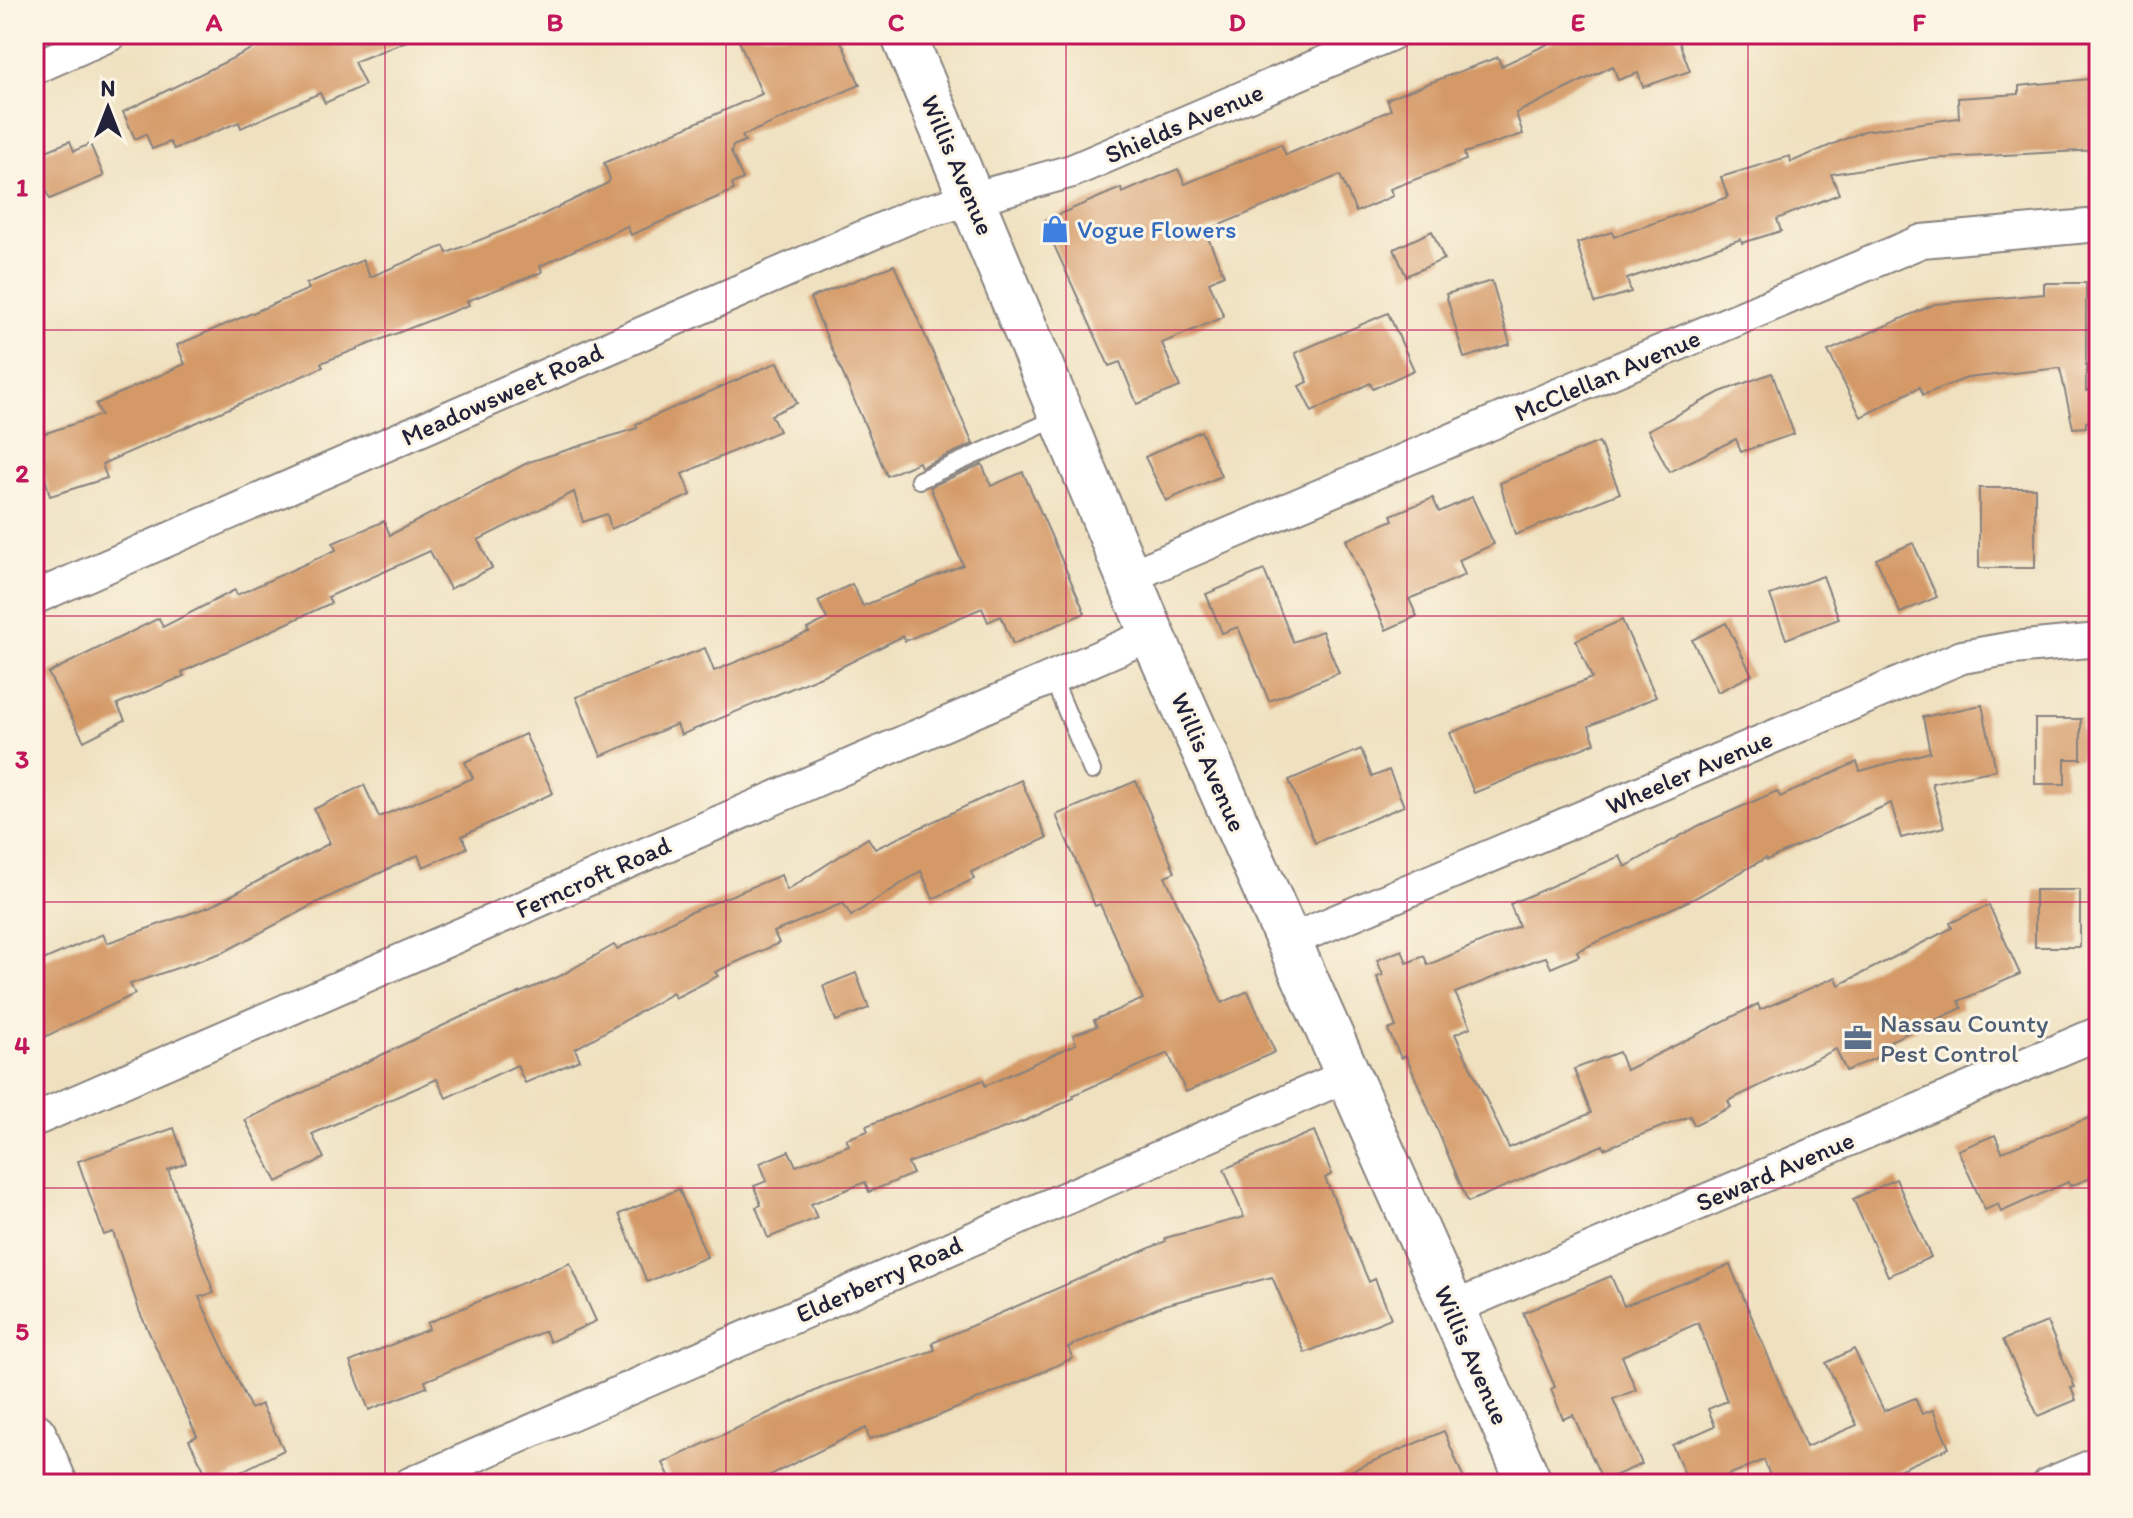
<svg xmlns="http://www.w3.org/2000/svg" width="2133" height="1518" viewBox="0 0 2133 1518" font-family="Itim,sans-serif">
	<rect width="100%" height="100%" fill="#fcf5e5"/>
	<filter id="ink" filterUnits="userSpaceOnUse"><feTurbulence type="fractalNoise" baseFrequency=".0125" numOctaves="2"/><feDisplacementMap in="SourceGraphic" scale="16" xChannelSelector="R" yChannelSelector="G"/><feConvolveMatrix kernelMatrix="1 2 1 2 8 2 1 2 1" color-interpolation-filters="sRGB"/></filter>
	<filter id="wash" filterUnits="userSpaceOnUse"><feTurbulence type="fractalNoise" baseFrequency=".006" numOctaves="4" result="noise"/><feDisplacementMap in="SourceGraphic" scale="32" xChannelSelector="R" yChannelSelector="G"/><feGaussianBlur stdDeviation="1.8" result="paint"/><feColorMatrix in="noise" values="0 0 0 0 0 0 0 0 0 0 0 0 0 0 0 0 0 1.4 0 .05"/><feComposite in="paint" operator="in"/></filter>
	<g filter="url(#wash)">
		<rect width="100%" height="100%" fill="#efe1c0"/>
		<g id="blocks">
			<g fill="#d49966">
				<polygon points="282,34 419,36 354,62 365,85 325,103 320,93 241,128 239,122 174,149 170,142 152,149 146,134 135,139 123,112"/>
				<polygon points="736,34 838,34 860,85 742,136 745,141 733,146 731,152 743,179 732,184 734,190 631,235 627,226 540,266 542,272 467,301 469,305 321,363 323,367 102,464 107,478 50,496 34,437 101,415 96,404 185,364 177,345 309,289 306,284 363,260 370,277 444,246 447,253 540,216 608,183 610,179 604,163 762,94"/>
				<polygon points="1569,34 1676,34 1690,71 1643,87 1638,73 1618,80 1613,66 1516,113 1523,134 1464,153 1466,160 1390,189 1393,196 1356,212 1340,175 1205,231 1224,275 1209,282 1224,317 1162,343 1180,387 1137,404 1120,362 1109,366 1043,221 1121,188 1122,193 1178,169 1185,184 1281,144 1286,155 1391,110 1387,99 1498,57 1501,66"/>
				<polygon points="2099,78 2099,150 1926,159 1831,174 1839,194 1777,219 1781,231 1742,243 1741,239 1627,279 1631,292 1595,303 1577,243 1612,232 1614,237 1728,197 1721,177 1790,156 1791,162 1864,131 1959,118 1958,98 2019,94 2019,86"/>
				<polygon points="70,141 74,151 90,144 104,176 50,199 46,191 34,197 34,156"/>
				<polygon points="1432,231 1444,259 1406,276 1394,249"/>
				<polygon points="894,265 973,444 921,467 919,462 887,476 810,298"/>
				<polygon points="1492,281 1510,344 1464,358 1446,294"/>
				<polygon points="2044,283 2086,283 2086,391 2099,389 2099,419 2086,422 2086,427 2073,428 2060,368 1967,378 1923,395 1920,387 1861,417 1828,351 1935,304 2044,294"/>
				<polygon points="1388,313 1414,370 1373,389 1370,383 1312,412 1299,386 1308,382 1295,353"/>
				<polygon points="778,362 797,403 771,415 779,431 682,474 691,495 611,529 607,514 583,522 574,492 478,540 492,568 450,589 430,551 328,597 331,603 182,672 184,676 117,704 125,720 84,741 48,673 159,618 163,627 235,590 237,595 336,550 333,543 384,521 390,535 529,462 637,428 636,424"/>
				<polygon points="1772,373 1794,434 1741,452 1736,439 1669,472 1648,430 1720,392"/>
				<polygon points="1201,431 1221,476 1166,501 1145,457"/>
				<polygon points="1599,442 1620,493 1515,535 1500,483"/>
				<polygon points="982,464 991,486 1023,472 1085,613 1013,644 1001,616 988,622 982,608 905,641 903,636 833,671 681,735 677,724 601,756 576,697 705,648 714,671 809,632 807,629 827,619 818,601 852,584 863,606 963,565 930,487"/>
				<rect x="1979" y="488" width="56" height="80"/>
				<polygon points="1472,497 1494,544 1459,560 1465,575 1409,599 1417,616 1386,630 1346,540 1393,520 1391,515 1433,498 1439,512"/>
				<polygon points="1913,543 1937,597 1900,613 1876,559"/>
				<polygon points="1264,570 1293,642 1322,631 1339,673 1269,701 1238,627 1222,633 1206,594"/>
				<polygon points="1823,576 1839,619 1786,639 1770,595"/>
				<polygon points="1622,620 1656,697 1589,726 1595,743 1474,793 1450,733 1592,678 1576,640"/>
				<polygon points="1726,623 1752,675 1718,692 1692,640"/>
				<polygon points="1982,705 1996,770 1932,783 1944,827 1901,838 1891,803 1767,860 1766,858 1695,898 1577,951 1579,956 1551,968 1546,957 1536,960 1455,993 1471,1027 1455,1034 1509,1148 1591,1113 1574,1069 1619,1052 1626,1070 1758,1004 1760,1010 1836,977 1839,985 1952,928 1950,923 1989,905 2020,974 1959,1001 1962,1008 1890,1041 1894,1050 1846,1071 1836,1049 1728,1101 1731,1107 1694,1125 1690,1116 1604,1149 1603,1145 1468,1202 1406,1056 1401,1058 1388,1030 1396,1027 1377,977 1383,975 1377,960 1402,950 1407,963 1424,956 1428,965 1519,926 1510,904 1620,856 1625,867 1700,825 1777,791 1780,797 1857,762 1860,771 1930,752 1923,717"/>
				<polygon points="2035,719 2081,719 2081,759 2065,759 2065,784 2035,784"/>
				<polygon points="525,734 553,793 462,836 467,848 423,867 418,855 318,902 224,952 130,984 135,994 34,1042 34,964 103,934 107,943 211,906 330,843 314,809 364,785 379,817 473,778 465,762"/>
				<polygon points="1361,749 1372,777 1389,770 1404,806 1315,843 1289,780"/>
				<polygon points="1021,780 1047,838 971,872 974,879 933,899 921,871 851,916 843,903 774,932 779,943 715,972 718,976 675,998 673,993 575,1049 580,1060 525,1083 517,1065 446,1098 437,1079 312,1134 324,1158 277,1182 245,1120 459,1018 558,977 614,945 617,949 686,914 781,875 787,890 868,838 875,849"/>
				<polygon points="1136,781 1175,872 1165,876 1222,1003 1248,991 1275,1052 1186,1092 1168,1053 1073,1095 1074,1098 1027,1120 908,1163 913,1174 869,1192 865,1182 811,1204 817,1218 768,1238 756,1207 761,1205 754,1186 767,1181 760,1163 789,1151 796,1166 849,1145 846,1139 868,1131 866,1126 983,1080 985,1086 1076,1044 1073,1035 1097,1026 1094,1020 1143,999 1100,904 1095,906 1056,815"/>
				<rect x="2035" y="890" width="45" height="57"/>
				<polygon points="856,973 869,1008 836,1021 823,986"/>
				<polygon points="2099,1114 2099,1175 2070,1186 2068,1182 2001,1212 1998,1204 1985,1210 1958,1150 1995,1135 2002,1152"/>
				<polygon points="174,1128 186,1163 168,1170 214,1293 199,1297 251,1409 261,1404 284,1450 216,1484 211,1484 189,1440 197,1436 140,1313 113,1232 104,1235 78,1161"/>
				<polygon points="1314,1131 1332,1174 1325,1178 1369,1282 1375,1279 1391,1318 1305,1353 1272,1277 1164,1305 1068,1347 1073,1358 1031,1377 919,1424 869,1439 866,1428 752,1484 673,1484 663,1463 828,1385 935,1350 932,1343 1166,1241 1165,1238 1244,1217 1224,1169"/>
				<polygon points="1896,1179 1931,1257 1888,1276 1853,1199"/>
				<polygon points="679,1189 707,1257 647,1282 619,1214"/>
				<polygon points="570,1263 596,1321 550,1342 545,1331 425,1381 427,1387 369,1410 350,1362 429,1329 427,1323"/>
				<polygon points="1730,1265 1806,1447 1857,1425 1826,1363 1854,1349 1884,1411 1915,1398 1922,1414 1933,1410 1949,1448 1867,1484 1773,1484 1764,1460 1707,1484 1689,1484 1672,1445 1715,1426 1708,1409 1727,1401 1698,1323 1622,1356 1636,1390 1613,1399 1642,1464 1603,1481 1573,1415 1563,1419 1551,1389 1555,1387 1523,1313 1611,1276 1624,1306"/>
				<polygon points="2047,1322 2075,1387 2071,1388 2076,1400 2038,1416 2003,1340"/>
				<polygon points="1444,1431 1466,1484 1320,1484"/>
			</g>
		</g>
	</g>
	<g filter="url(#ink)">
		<use href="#blocks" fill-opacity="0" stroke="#88827e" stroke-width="2"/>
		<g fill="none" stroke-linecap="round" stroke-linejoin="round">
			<defs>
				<g id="service">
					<polyline points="919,480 1060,417"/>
					<polyline points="1052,677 1092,771"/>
				</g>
				<g id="minor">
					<polyline points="34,68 111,34"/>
					<polyline points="1128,577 1922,241 2099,225"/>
					<polyline points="34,598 914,215 1072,171 1391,34"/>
					<polyline points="1289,941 1962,657 2013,648 2099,640"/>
					<polyline points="34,1120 1152,634"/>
					<polyline points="1451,1309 2099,1033"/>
					<polyline points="410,1484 1348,1075"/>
					<polyline points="2049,1484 2099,1463"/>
				</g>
				<g id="secondary">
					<polyline points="903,34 1152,634 1530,1484"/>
					<polyline points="34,1435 55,1484"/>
				</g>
			</defs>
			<use href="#service" stroke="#88827e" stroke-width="20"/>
			<use href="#minor" stroke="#88827e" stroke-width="36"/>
			<use href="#secondary" stroke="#88827e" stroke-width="48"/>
			<use href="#service" stroke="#fff" stroke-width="16"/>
			<use href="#minor" stroke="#fff" stroke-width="32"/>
			<use href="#secondary" stroke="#fff" stroke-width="44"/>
		</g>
	</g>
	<path fill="none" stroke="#c2185b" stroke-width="2" stroke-opacity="0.55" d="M385,34V1484M726,34V1484M1066,34V1484M1407,34V1484M1748,34V1484M34,330H2099M34,616H2099M34,902H2099M34,1188H2099"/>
	<defs>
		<symbol id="shop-bare" viewBox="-9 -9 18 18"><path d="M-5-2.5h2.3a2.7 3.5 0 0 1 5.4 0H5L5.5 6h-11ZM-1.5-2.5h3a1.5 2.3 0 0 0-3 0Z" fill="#3f7fe0" stroke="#fcf5e5" stroke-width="2.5" paint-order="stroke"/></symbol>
		<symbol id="office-bare" viewBox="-9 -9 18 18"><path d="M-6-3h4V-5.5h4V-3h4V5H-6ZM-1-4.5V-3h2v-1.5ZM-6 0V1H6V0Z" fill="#5c6f8a" stroke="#fcf5e5" stroke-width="2.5" paint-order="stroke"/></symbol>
	</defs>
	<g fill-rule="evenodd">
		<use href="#shop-bare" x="1035" y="209" width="40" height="40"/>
		<use href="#office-bare" x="1838" y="1018" width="40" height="40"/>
	</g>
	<g text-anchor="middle" stroke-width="6" stroke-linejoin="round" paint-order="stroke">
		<g font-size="26" fill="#22223b" stroke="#fcf5e5">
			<text transform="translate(1184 123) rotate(-23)" y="9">Shields Avenue</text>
			<text transform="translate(958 165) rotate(67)" y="9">Willis Avenue</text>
			<text transform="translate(1607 375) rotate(-23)" y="9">McClellan Avenue</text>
			<text transform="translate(502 394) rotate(-24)" y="9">Meadowsweet Road</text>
			<text transform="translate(1209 762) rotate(66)" y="9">Willis Avenue</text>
			<text transform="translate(1689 772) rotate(-23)" y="9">Wheeler Avenue</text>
			<text transform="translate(593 877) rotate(-24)" y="9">Ferncroft Road</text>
			<text transform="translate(1775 1171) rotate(-23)" y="9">Seward Avenue</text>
			<text transform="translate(879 1279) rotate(-24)" y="9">Elderberry Road</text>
			<text transform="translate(1472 1355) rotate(66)" y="9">Willis Avenue</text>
		</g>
		<g font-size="26" fill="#366cbe" stroke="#fcf5e5" text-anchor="start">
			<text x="1077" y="238">Vogue Flowers</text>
		</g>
		<g font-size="26" fill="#4e5e75" stroke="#fcf5e5" text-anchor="start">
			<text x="1880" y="1032">Nassau County<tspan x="1880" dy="30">Pest Control</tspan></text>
		</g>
	</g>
	<rect width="2133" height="1518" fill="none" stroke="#fcf5e5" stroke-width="88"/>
	<g transform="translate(108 108)" stroke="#fcf5e5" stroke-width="6" paint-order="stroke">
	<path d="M0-6L14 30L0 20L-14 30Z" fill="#22223b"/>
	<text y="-12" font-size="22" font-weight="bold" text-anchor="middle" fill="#22223b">N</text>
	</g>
	<rect x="44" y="44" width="2045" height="1430" fill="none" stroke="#c2185b" stroke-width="3"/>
	<g font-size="26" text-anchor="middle" font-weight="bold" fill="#c2185b">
		<text x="214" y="31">A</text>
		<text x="555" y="31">B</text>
		<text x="896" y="31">C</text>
		<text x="1237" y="31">D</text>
		<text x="1578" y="31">E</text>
		<text x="1919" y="31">F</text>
		<text x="22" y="196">1</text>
		<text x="22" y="482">2</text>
		<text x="22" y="768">3</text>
		<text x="22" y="1054">4</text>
		<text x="22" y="1340">5</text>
	</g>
</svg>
